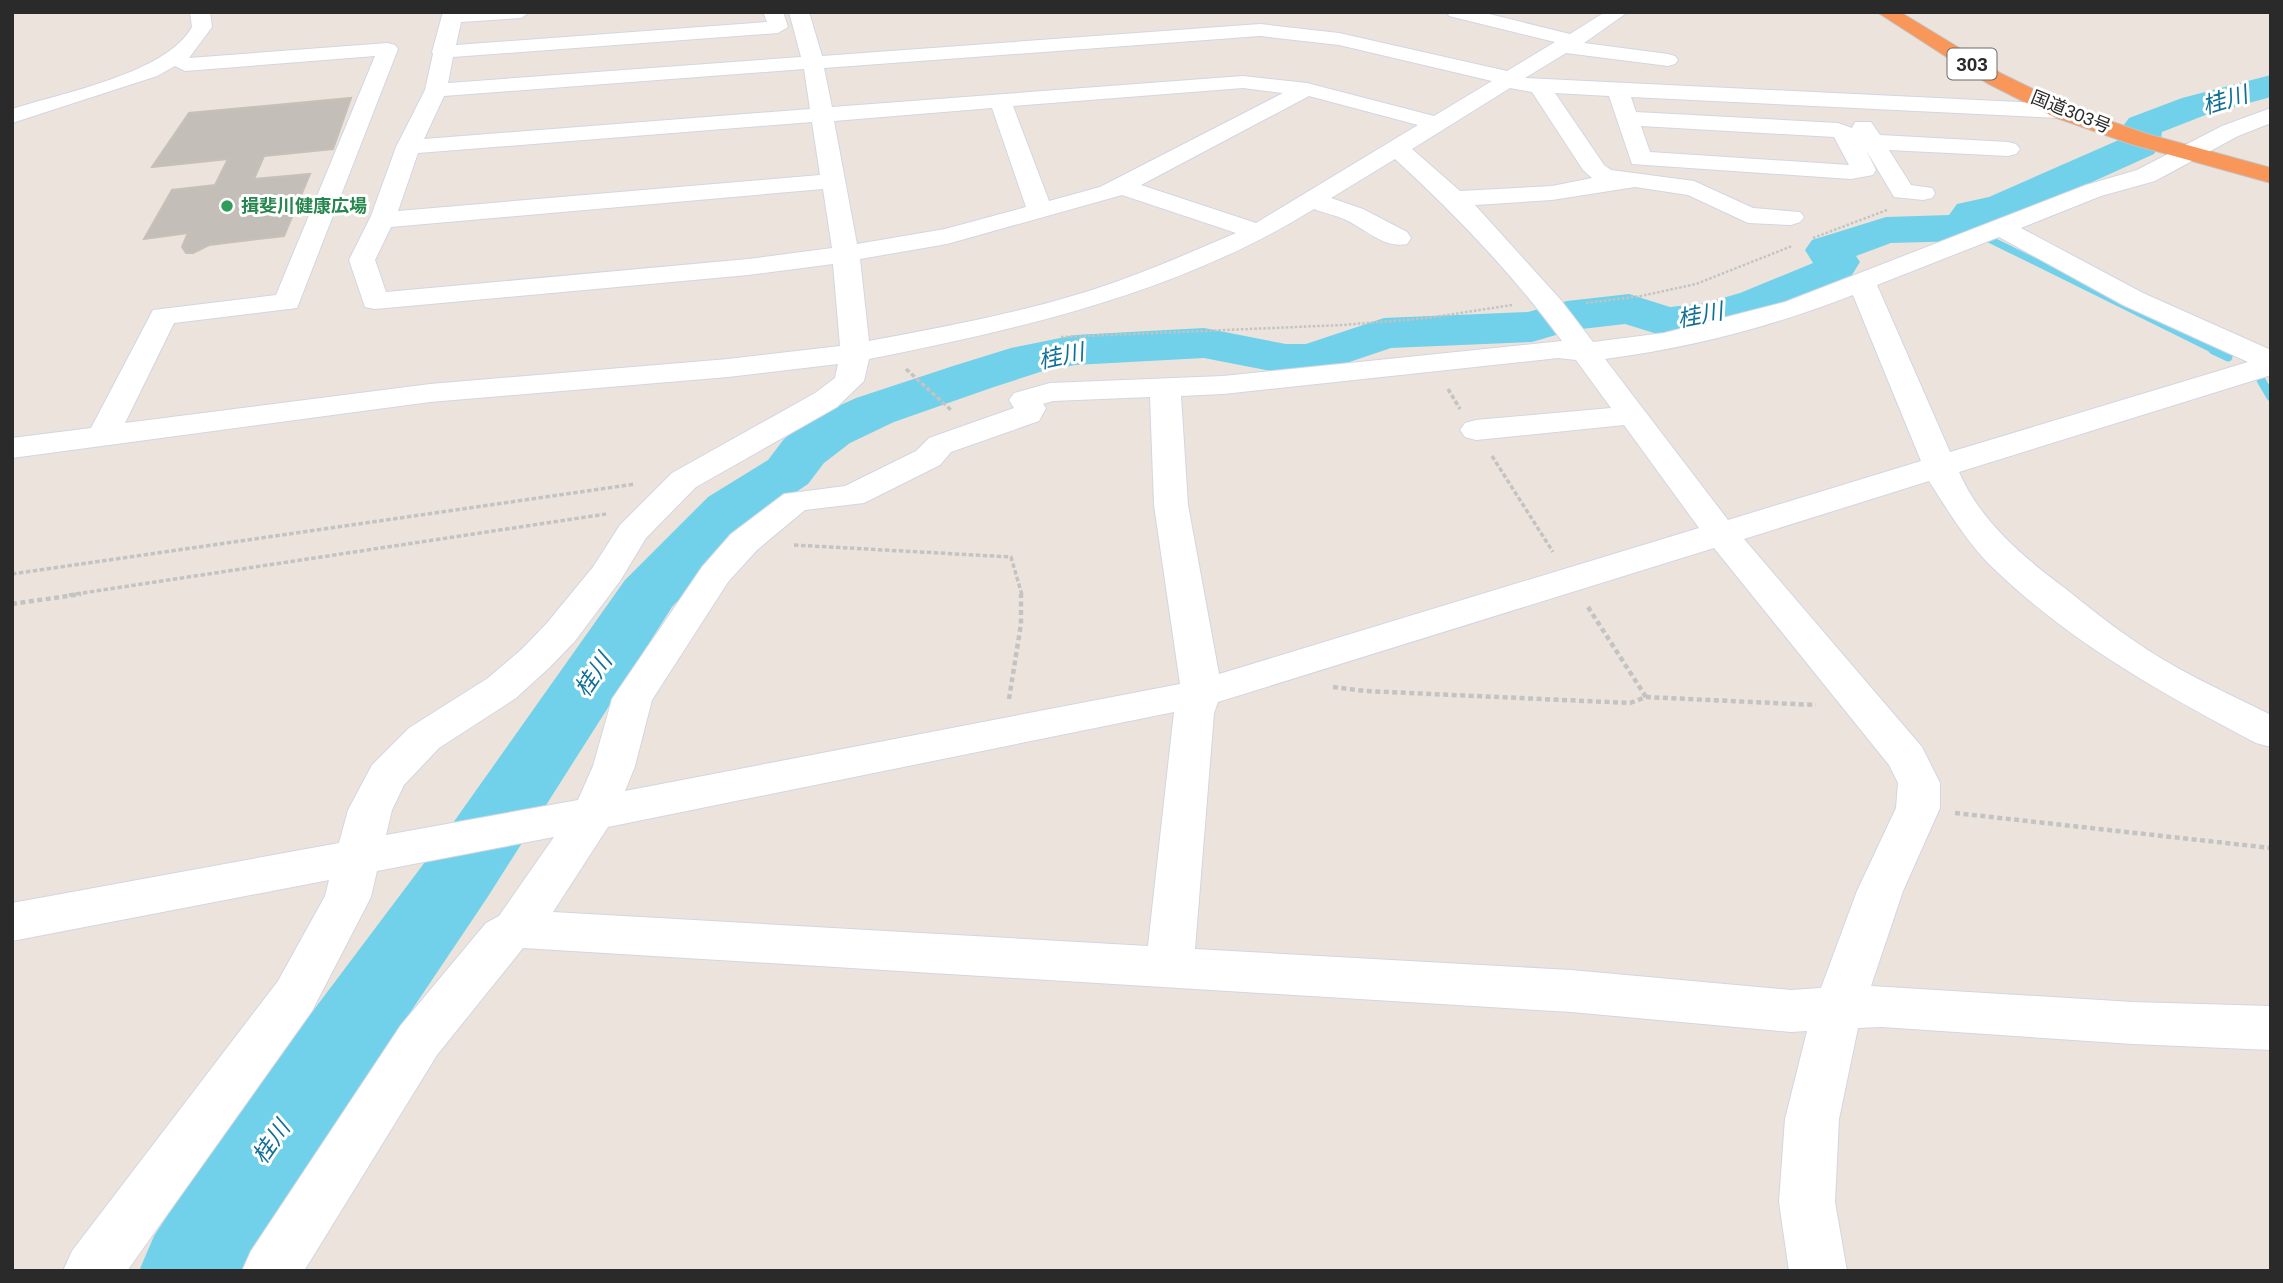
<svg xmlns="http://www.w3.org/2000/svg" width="2283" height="1283" viewBox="0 0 2283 1283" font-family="Arial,'Noto Sans JP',sans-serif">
	<rect width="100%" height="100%" fill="#ece4dc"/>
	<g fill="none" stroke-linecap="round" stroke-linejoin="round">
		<g stroke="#72d1ea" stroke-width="7">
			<polyline points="1987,238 2216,351"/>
			<polyline points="1818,278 1835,287"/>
		</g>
		<g stroke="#72d1ea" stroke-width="9">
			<polyline points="2213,350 2228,357"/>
			<polyline points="2261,380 2271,397"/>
		</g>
		<polygon fill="#72d1ea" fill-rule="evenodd" points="2271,75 2271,97 2208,114 2162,132 2160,145 2154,154 2015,217 1990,223 1981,237 1965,241 1891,243 1856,256 1860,262 1847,283 1774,313 1710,332 1667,337 1625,324 1573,330 1532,342 1391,348 1311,375 1286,374 1204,358 1075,365 1040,372 991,388 894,422 850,443 824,463 808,484 750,523 672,607 487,898 291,1190 244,1271 139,1271 154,1236 225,1128 431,854 625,580 708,497 768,460 784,439 810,419 856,398 953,366 1011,348 1075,335 1204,328 1286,344 1306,344 1384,318 1528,312 1567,301 1629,294 1670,307 1706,303 1740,293 1813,263 1805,250 1812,240 1886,217 1949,215 1957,204 1989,197 2121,139 2123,126 2129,118 2182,98"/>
	</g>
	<polygon fill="#c4beb9" stroke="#c7c0b6" stroke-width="2" points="351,98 333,149 264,156 254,179 310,174 284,236 209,245 193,253 186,253 182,247 188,233 144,239 172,190 215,185 228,159 152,167 189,113"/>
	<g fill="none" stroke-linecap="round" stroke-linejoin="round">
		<defs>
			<path id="minor" d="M190,12H210L212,27L189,58L388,43L395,45L398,49L297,308L174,323L125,423L430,384L728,359L840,346L833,264L748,275L375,309L365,307L349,260L371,216L396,147L425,90L433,54L432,52L443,12H530L521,18L461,22L456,45L767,22L763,12H783L788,27L778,33L453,57L448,83L801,57L789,12H809L822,56L1260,24L1339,33L1507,71L1555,42L1449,16L1447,12H1481L1570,34L1605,12H1628L1584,43L1668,54L1675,56L1678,60L1675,64L1668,66L1566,53L1525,78L2060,104L2068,106L2071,111L2068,116L2060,118L1631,97L1636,112L1838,123L1852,128L1855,122H1871L1880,135L2008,142L2016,144L2020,149L2016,154L2008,156L1889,150L1911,185L1932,188L1935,193L1932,198L1923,200L1894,197L1866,150L1876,170L1873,175L1851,179L1632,164L1609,96L1555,93L1604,165L1611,170L1694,181L1753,208L1800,212L1804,217L1800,222L1791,225L1748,223L1688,195L1635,187L1552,200L1475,205L1560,299L1593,342L1664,333L1785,302L2086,185L2137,170L2222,126L2271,108V123L2238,136L2155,181L2101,196L2021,228L2143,293L2271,350V375L1959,472C1980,521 2024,558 2066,589C2087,606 2108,623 2130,638C2173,669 2223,691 2271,715V747L2256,743C2160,692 2067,641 1988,563C1965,539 1947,509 1929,481L1744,539L1922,747L1940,783V808L1903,891L1871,986L2133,1002L2271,1006V1050L2133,1044L1882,1027L1858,1028L1839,1119L1835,1202L1847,1271H1789L1779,1202L1785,1119L1807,1031L1791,1032L1571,1012L523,948L437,1055L304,1271H242L251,1251L401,1025L486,923L499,916L554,837L377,871L371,897L312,1011L127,1271H63L72,1251L278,981L325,896L329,880L12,941V903L339,843L348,810L372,765L409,728L488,678L522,649L547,623L593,567L620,525L672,473L815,393L835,378L838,364L728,377L430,402L12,458V438L91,428L153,310L276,295L375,56L185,71L175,66L157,76L12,123V109C62,93 167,73 192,27ZM1260,36L1339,45L1492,81L1434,116L1307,83L1243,76L832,107L824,68ZM804,69L810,109L424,139L444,96ZM1243,88L1283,93L1100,187L1049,201L1013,106ZM1510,88L1532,92L1583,170L1592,178L1552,186L1460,191L1412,149ZM1309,96L1418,125L1256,223L1141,185ZM992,108L1026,207L945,229L857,244L834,121ZM812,122L820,175L398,211L418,153ZM1641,126L1834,137L1849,165L1650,152ZM1395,159C1456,215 1512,273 1562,341L1223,376L1050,383L1014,393L1009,400L1014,408L929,438L916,451L845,486L784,494L731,534L702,567L612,699L593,766L578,800L386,835L392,810L404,785L439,748L516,698L550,667L575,641L620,581L646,538L696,487L837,407L864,381L869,359C1024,328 1178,293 1314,209C1324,213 1336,215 1346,220C1365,229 1385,249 1407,244L1411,238L1407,232L1363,209L1331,198ZM823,189L832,248L748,259L386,292L375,260L391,227ZM1122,195L1236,233C1182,256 1128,280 1072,296C1005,316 937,328 869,341L860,259L947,244ZM1999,237L2123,305L2248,362L1950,452L1877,285ZM1853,295L1921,461L1728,520L1605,359C1690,348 1774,326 1853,295ZM1558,358L1576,360L1611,408L1476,420L1465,423L1460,430L1465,437L1476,440L1624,425L1699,528L1219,674L1188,505L1181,396L1223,394ZM1150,397L1154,505L1180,684L625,791L635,766L652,700L728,582L757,550L805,510L864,503L940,465L951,452L1039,421L1046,408L1043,404L1053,401ZM1714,548L1889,765L1898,783L1896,808L1857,891L1821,988L1791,990L1571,970L1195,949L1214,713L1218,702ZM1174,712L1148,946L553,912L608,827Z"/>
			<polygon id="highway" points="1877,12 1900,12 2002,74 2070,107 2147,134 2271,168 2271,183 2131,144 2054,117 1987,83"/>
		</defs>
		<use href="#minor" stroke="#d2d6e2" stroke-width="2"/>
		<use href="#highway" stroke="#c3c3c3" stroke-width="2"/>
		<g stroke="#c3c3c3" stroke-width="2.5" stroke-dasharray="2.5 2" stroke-linecap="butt">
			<polyline points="1813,238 1887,210"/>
			<polyline points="1586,303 1641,296 1696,284 1792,246"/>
			<polyline points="1061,337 1343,325 1428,318 1512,305"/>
		</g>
		<g stroke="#c3c3c3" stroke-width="3.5" stroke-dasharray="4.5 2.5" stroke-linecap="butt">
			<polyline points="906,369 951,410"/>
			<polyline points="1448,389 1460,409"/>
			<polyline points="1492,456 1553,552"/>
			<polyline points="794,545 1011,557 1022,595"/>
			<polyline points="12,574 635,484"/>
			<polyline points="69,595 606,514"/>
		</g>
		<g stroke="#c3c3c3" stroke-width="4.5" stroke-dasharray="5 3.5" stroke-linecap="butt">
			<polyline points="12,604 81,594"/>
			<polyline points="1588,607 1646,697"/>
			<polyline points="1333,687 1365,691 1630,703 1646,697 1816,705"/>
			<polyline points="1009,699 1021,624 1021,594"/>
			<polyline points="1955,813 2271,848"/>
		</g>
		<use href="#minor" fill="#fff" fill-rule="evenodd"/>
		<use href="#highway" fill="#f9965a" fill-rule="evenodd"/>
	</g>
	<circle fill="#2e9e5b" stroke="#fff" stroke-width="2.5" cx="227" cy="206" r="7"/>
	<g text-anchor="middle" stroke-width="6" stroke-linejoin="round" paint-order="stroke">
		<g font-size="18" fill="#2a2a2a" stroke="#fff">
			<text transform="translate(2071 112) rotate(22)" y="6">国道303号</text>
		</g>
		<g font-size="18" font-weight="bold" fill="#27864d" stroke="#fff" text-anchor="start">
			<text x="241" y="212">揖斐川健康広場</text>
		</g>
		<rect fill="#fff" stroke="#6a6a6a" stroke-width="2" x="1947.5" y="48.5" width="49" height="31" rx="5"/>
		<g font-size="19" font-weight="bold" fill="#2a2a2a">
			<text x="1972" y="71">303</text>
		</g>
		<g font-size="23" font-style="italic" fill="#127096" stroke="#fff">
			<text transform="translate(2225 100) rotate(-17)" y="8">桂川</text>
			<text transform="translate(1700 315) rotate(-11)" y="8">桂川</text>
			<text transform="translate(1061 356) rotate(-12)" y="8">桂川</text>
			<text transform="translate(593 675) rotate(-56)" y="8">桂川</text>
			<text transform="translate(271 1142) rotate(-55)" y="8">桂川</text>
		</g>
	</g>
	<rect width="2283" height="1283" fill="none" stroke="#2a2a2a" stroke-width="28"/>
</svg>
